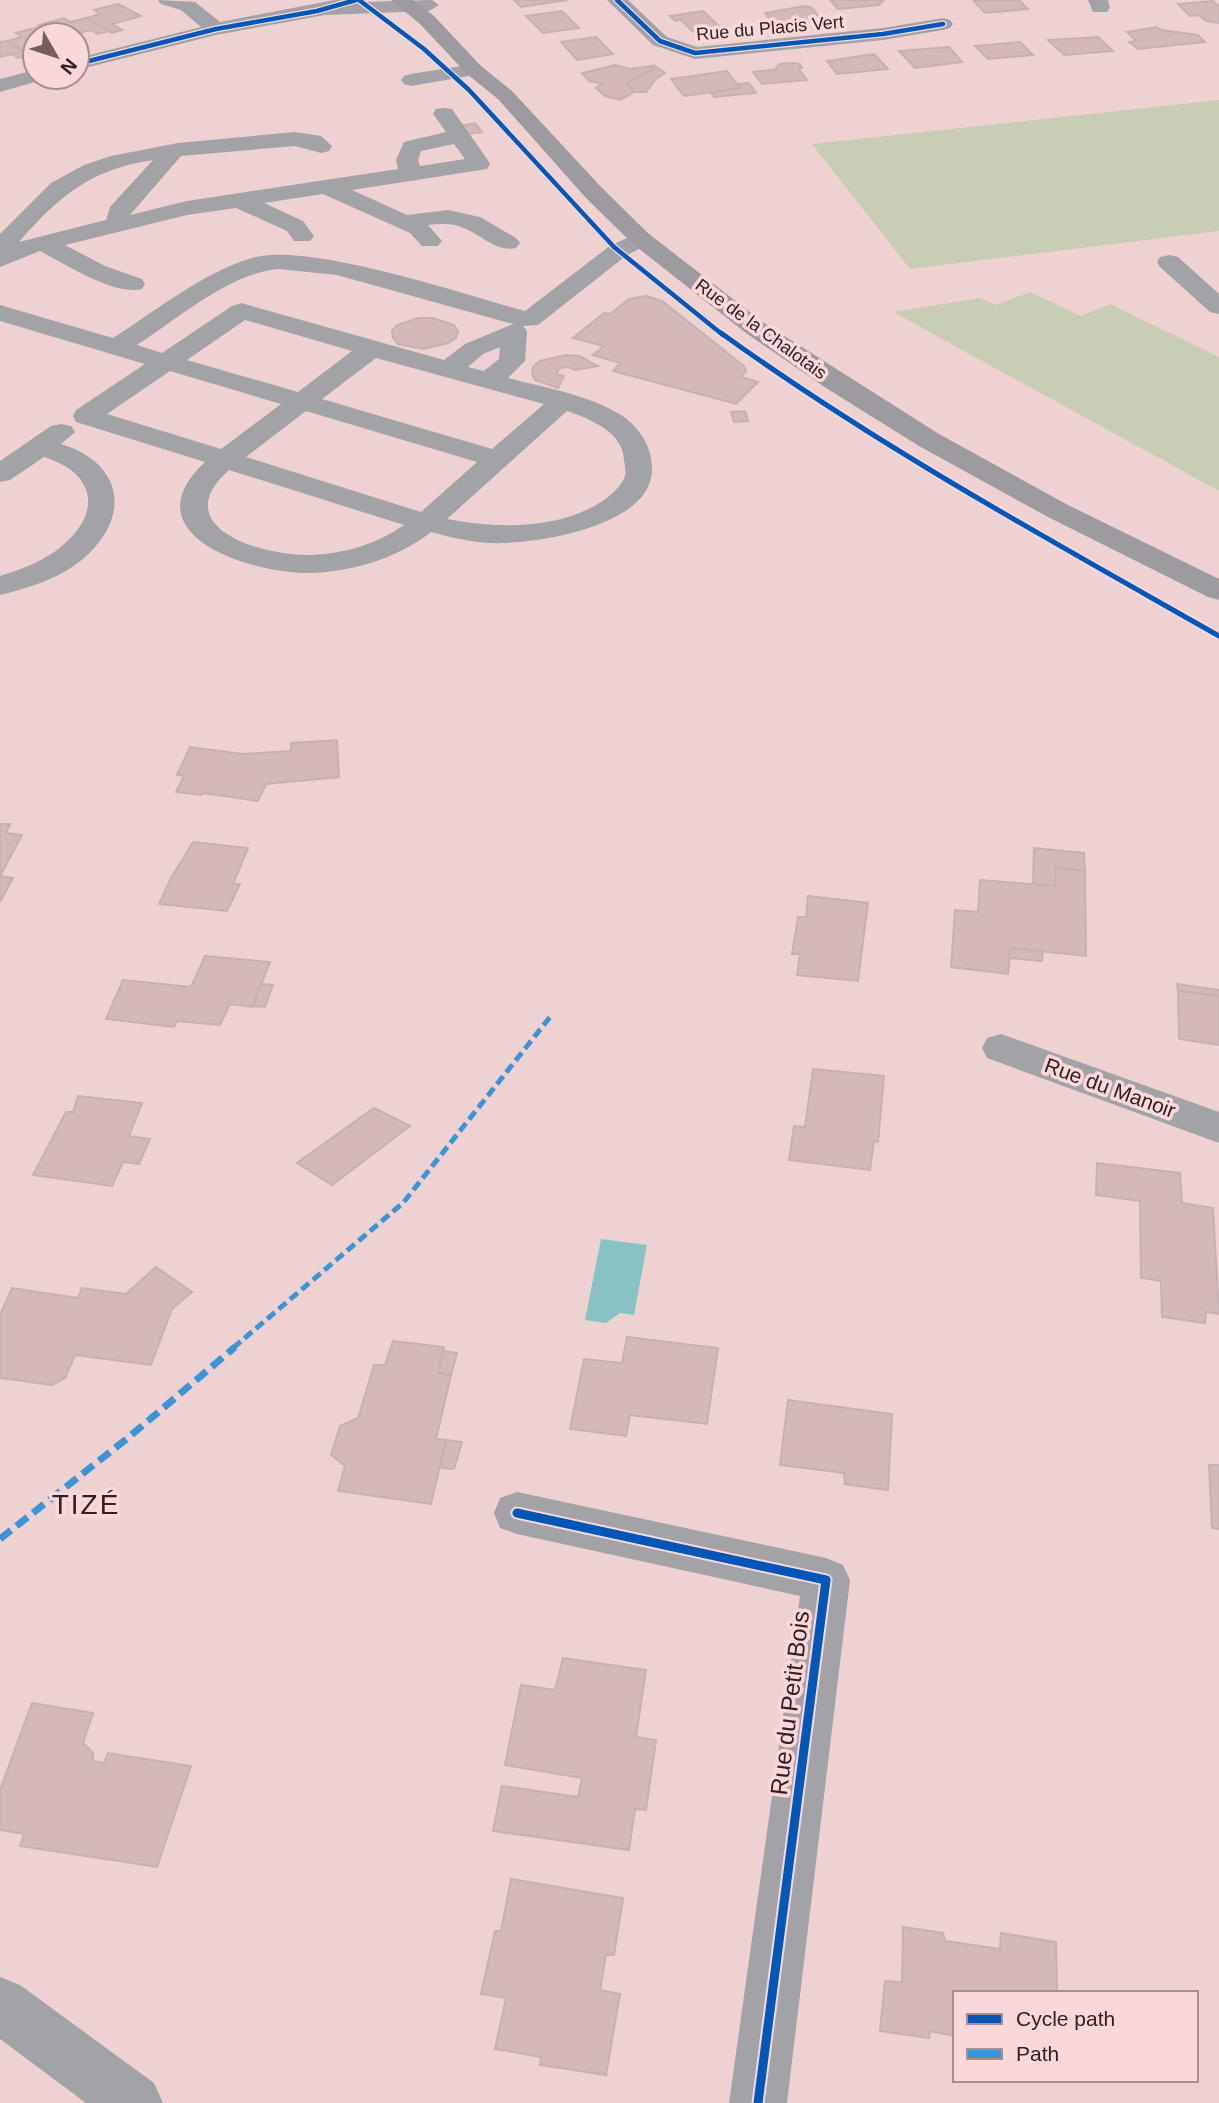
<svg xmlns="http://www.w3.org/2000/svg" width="1219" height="2103" viewBox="0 0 1219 2103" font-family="Helvetica,sans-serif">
	<rect width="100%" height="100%" fill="#eed2d2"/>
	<g fill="#cacdb5">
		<polygon points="1219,100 1219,231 910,269 812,144"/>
		<polygon points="1030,292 1081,316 1110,304 1219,357 1219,491 893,312 980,298 996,305"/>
	</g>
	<polygon fill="#88c3c3" points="601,1239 647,1245 634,1315 620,1313 606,1323 585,1320"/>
	<g fill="#d4b9b9" stroke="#c7b1b2" stroke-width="2">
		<polygon points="514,0 568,0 521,7"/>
		<polygon points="830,0 884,0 879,5 838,9"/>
		<polygon points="973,0 1019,0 1028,9 985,13"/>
		<polygon points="1213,1 1219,7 1219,23 1206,21 1199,15 1190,16 1178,4"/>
		<polygon points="118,4 141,16 112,24 122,30 112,33 86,18 100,14 94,10"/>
		<polygon points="805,6 812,8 823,21 776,27 765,13"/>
		<polygon points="562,11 579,28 543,33 526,16"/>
		<polygon points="703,11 720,27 692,31 681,20 675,21 670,16"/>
		<polygon points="64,18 70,22 86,18 109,31 98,34 91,30 72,35 56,35 39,25"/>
		<polygon points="42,26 56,35 35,35 35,53 29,55 7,41 21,37 16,33"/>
		<polygon points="1157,27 1161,30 1198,35 1205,42 1138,49 1129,42 1136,41 1127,32"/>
		<polygon points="596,37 613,54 577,60 561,42"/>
		<polygon points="1098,37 1113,51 1064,55 1048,40"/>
		<polygon points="7,41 29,55 18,58 12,54 0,57 0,42"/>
		<polygon points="1020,42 1033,55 988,59 975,46"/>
		<polygon points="949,47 962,62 915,68 899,51"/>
		<polygon points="874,54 888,69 837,74 827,61"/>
		<polygon points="792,63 800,64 802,68 798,68 807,80 762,84 753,72 778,69 776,67 780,64"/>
		<polygon points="615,65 630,69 651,66 654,69 627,83 634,92 620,100 605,96 596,88 602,84 589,81 582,73"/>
		<polygon points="654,65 665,73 656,79 646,92 634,92 627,83 654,69 651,66"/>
		<polygon points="727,71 740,88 684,96 671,79"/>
		<polygon points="749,83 756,93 714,97 711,93 740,88 737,84"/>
		<polygon points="475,123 482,132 468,134 461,126"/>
		<polygon points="646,296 662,301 744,366 746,371 741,377 758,382 736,404 613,371 620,363 593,355 604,346 573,338 604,313 610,314 629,299"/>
		<polygon points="419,318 433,318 454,325 458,331 456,338 448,343 423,349 398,344 393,338 392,331 397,325"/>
		<polygon points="566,355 579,356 598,366 575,370 568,367 560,368 556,374 564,376 558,388 535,380 532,374 533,367 540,361"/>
		<polygon points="745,411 748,421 734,422 731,412"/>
		<polygon points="337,740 339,777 266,784 258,801 203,793 202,795 176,792 184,776 177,775 190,747 243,754 291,751 291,743"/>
		<polygon points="0,824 10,824 6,833 22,835 0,876 13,878 0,902"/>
		<polygon points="193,842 248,848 233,884 240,884 227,911 159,904 171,878"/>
		<polygon points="1034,848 1084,853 1085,871 1056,868 1055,886 1033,884"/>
		<polygon points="1056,868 1085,871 1086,956 1011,948 1008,974 951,967 955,910 978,912 980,880 1055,886"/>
		<polygon points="808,896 868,903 858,981 797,975 800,954 792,954 798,917 806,917"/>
		<polygon points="1011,948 1043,951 1042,961 1009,958"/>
		<polygon points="205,956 270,962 252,1007 230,1004 220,1025 177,1021 174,1027 106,1019 123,980 191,987"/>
		<polygon points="261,984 273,985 265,1007 253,1006"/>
		<polygon points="1177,984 1219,990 1219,996 1178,991"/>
		<polygon points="1178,991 1219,996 1219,1045 1179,1039"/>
		<polygon points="813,1069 884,1076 878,1142 874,1141 870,1170 789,1160 794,1126 805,1127"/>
		<polygon points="78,1096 142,1103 129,1136 150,1139 139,1164 123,1162 112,1186 33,1175 66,1112 73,1112"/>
		<polygon points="374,1108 410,1126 332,1185 297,1163"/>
		<polygon points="1097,1163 1180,1173 1182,1203 1213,1208 1219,1314 1206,1312 1205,1323 1162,1317 1161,1281 1141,1278 1140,1201 1096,1195"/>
		<polygon points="156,1267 192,1292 172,1309 151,1365 75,1355 65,1378 52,1385 0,1378 0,1315 12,1288 78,1298 82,1288 126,1294"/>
		<polygon points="627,1337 718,1348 707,1424 630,1415 626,1436 570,1429 584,1359 622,1363"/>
		<polygon points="393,1341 444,1347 438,1373 451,1375 436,1439 446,1440 431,1504 338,1491 345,1466 331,1455 340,1426 358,1418 374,1365 385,1365"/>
		<polygon points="443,1351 457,1353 451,1375 438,1373"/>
		<polygon points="788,1400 892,1414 888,1490 845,1484 844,1473 780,1465"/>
		<polygon points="446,1440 462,1442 454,1469 440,1468"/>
		<polygon points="1209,1465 1219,1465 1219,1529 1212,1528"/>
		<polygon points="563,1658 646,1670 636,1737 656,1740 646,1810 635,1809 629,1850 493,1831 502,1786 578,1797 582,1778 505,1765 521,1685 555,1690"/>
		<polygon points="32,1703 93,1713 83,1743 93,1753 93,1761 104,1763 108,1753 191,1766 157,1867 20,1846 24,1834 0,1830 0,1790"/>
		<polygon points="511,1879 623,1898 614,1955 606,1955 600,1990 620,1994 606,2075 540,2065 541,2057 495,2049 506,1998 481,1994 495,1931 501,1931"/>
		<polygon points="903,1927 943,1933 945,1941 1000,1949 1001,1933 1056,1942 1057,1993 955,1993 955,2036 930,2031 929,2038 880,2031 885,1981 902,1982"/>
	</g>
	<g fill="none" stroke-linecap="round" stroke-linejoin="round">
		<g fill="#a2a2a7" fill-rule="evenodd">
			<polygon points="158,0 195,2 220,22 334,0 366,0 364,2 432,0 439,5 429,11 325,15 216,35 77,70 77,58 201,27 181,10 161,4"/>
			<polygon points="607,0 628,0 667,37 697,47 883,28 943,18 950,20 953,24 950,28 943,30 883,40 695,59 653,45"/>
			<polygon points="1088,0 1108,0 1110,8 1107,12 1093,12"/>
			<polygon points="474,64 481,66 484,70 481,74 411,86 404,84 401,80 404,76 411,74"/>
			<polygon points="35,70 35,77 45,77 42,80 0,92 0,79"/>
			<path d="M444,108L452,109L487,159L490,164L487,169L352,190L407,215L448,210L480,217L516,238L520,243L516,248C496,253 480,233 461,227C451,223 439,224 428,225L442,241L438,246H422L410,233L323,194L264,203L303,221L314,236L310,241H294L287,231L236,208L187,215L65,245L105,266L142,279L145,284L142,289C114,296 65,264 40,251L0,267V234L51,183L84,165L111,156L178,143L295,132L321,136L332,146L329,151L321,153L295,146L181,156L130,215L187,201L398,169L396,160L404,142L446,132L433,114L436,109ZM454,144L465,159L420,166L418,160L421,151ZM153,160L110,207L106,220L19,242C59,196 91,169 153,160Z"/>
			<path d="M641,232L649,234L653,239L649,244L627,255L538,325L523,326L527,331L525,361L508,378C546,388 591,395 624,417C640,429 651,446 652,466C656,527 533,545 489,543C470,542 450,537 431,532C398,558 352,572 310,573C252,574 127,535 205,462L76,422L73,416L76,410L145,364L0,321V305L113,338C157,310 202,273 252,258C307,241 465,295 525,311L611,245ZM279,269L337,275L513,324L465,344L444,360L241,303L232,306L162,353L137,345C177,319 231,272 279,269ZM245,320L352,351L298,392L187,360ZM500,347L499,359L484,371L468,367L483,354ZM376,358L544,404L492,449L322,399ZM170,371L281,404L221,449L107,414ZM306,411L477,462L421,512L246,457ZM567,411C590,419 623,432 624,460C625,465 626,472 625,476C622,485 615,491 608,497C565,530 498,529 447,519ZM229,470L404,525C377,544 346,553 312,555C265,557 164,528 229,470Z"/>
			<polygon points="1169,255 1178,257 1219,294 1219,314 1210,312 1160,267 1157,262 1160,257"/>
			<path d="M61,424L71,426L75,432L61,444C123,463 132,516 84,558C61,578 29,588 0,595V576C22,569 45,561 63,545C104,510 93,472 44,457L10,480L0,482V461L51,426Z"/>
			<polygon points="1001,1034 1219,1112 1219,1143 987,1058 982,1048 987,1038"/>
			<polygon points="517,1492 826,1558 843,1565 850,1580 787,2103 729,2103 800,1596 517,1534 500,1528 494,1513 500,1498"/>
			<polygon points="0,1977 20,1985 154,2083 163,2103 86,2103 0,2039"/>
		</g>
		<polygon fill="#9e9ba0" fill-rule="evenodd" points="391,0 413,0 434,16 481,66 512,91 602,188 649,234 764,323 939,434 1068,505 1219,579 1219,600 1208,597 1048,517 919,446 826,388 746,333 633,244 586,198 498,99 467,74 420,24"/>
		<polyline stroke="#3d94d5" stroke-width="5" stroke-dasharray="10 5" stroke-linecap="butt" points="233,1348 403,1203 550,1017"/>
		<polyline stroke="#3d94d5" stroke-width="7" stroke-dasharray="14 7" stroke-linecap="butt" points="0,1539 129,1437 235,1347"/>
		<defs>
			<g id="cycleway-far2">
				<polyline points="359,0 424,49 469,90 614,247 723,335"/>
				<polyline points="617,0 660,41 695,53 883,34 943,24"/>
				<polyline points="77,64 216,29 317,11 356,0"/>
			</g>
			<path id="cycleway-far1" d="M721,333C879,447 1050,540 1219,636"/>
			<polyline id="cycleway" points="517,1513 826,1580 758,2103"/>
		</defs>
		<use href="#cycleway-far2" stroke="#fad8d9" stroke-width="7"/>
		<use href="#cycleway-far1" stroke="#fad8d9" stroke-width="9"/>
		<use href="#cycleway" stroke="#fad8d9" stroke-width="13"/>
		<use href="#cycleway-far2" stroke="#0057b8" stroke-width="4.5"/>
		<use href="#cycleway-far1" stroke="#0057b8" stroke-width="5"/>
		<use href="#cycleway" stroke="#0057b8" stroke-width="9"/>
	</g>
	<g text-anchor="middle" stroke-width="7" stroke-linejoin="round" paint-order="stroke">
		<g font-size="18" fill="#332021" stroke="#fad8d9">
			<text transform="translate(770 28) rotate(-5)" y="6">Rue du Placis Vert</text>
			<text transform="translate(761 329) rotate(36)" y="6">Rue de la Chalotais</text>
		</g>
		<g font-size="21" fill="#332021" stroke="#fad8d9">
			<text transform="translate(1110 1088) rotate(20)" y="7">Rue du Manoir</text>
		</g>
		<g font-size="24" fill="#332021" stroke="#fad8d9">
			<text transform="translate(790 1703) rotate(-83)" y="8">Rue du Petit Bois</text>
		</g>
		<g font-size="28" letter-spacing="2" fill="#332021" stroke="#fad8d9">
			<text x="86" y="1514">TIZÉ</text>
		</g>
	</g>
	<rect x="953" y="1991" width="245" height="91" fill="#fad8d9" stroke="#aa8e8f" stroke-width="2"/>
	<rect x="967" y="2014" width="35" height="10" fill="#0057b8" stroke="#aa8e8f" stroke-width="2"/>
	<text x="1016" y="2026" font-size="21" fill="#332021">Cycle path</text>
	<rect x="967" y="2049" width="35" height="10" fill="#3d94d5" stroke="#aa8e8f" stroke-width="2"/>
	<text x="1016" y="2061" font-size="21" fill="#332021">Path</text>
	<g transform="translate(56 56) rotate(129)"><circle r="33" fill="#fad8d9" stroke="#aa8e8f" stroke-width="2"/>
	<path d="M0-5L12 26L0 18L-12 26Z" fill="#745e5f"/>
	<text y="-10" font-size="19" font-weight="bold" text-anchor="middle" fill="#332021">N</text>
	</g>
</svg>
